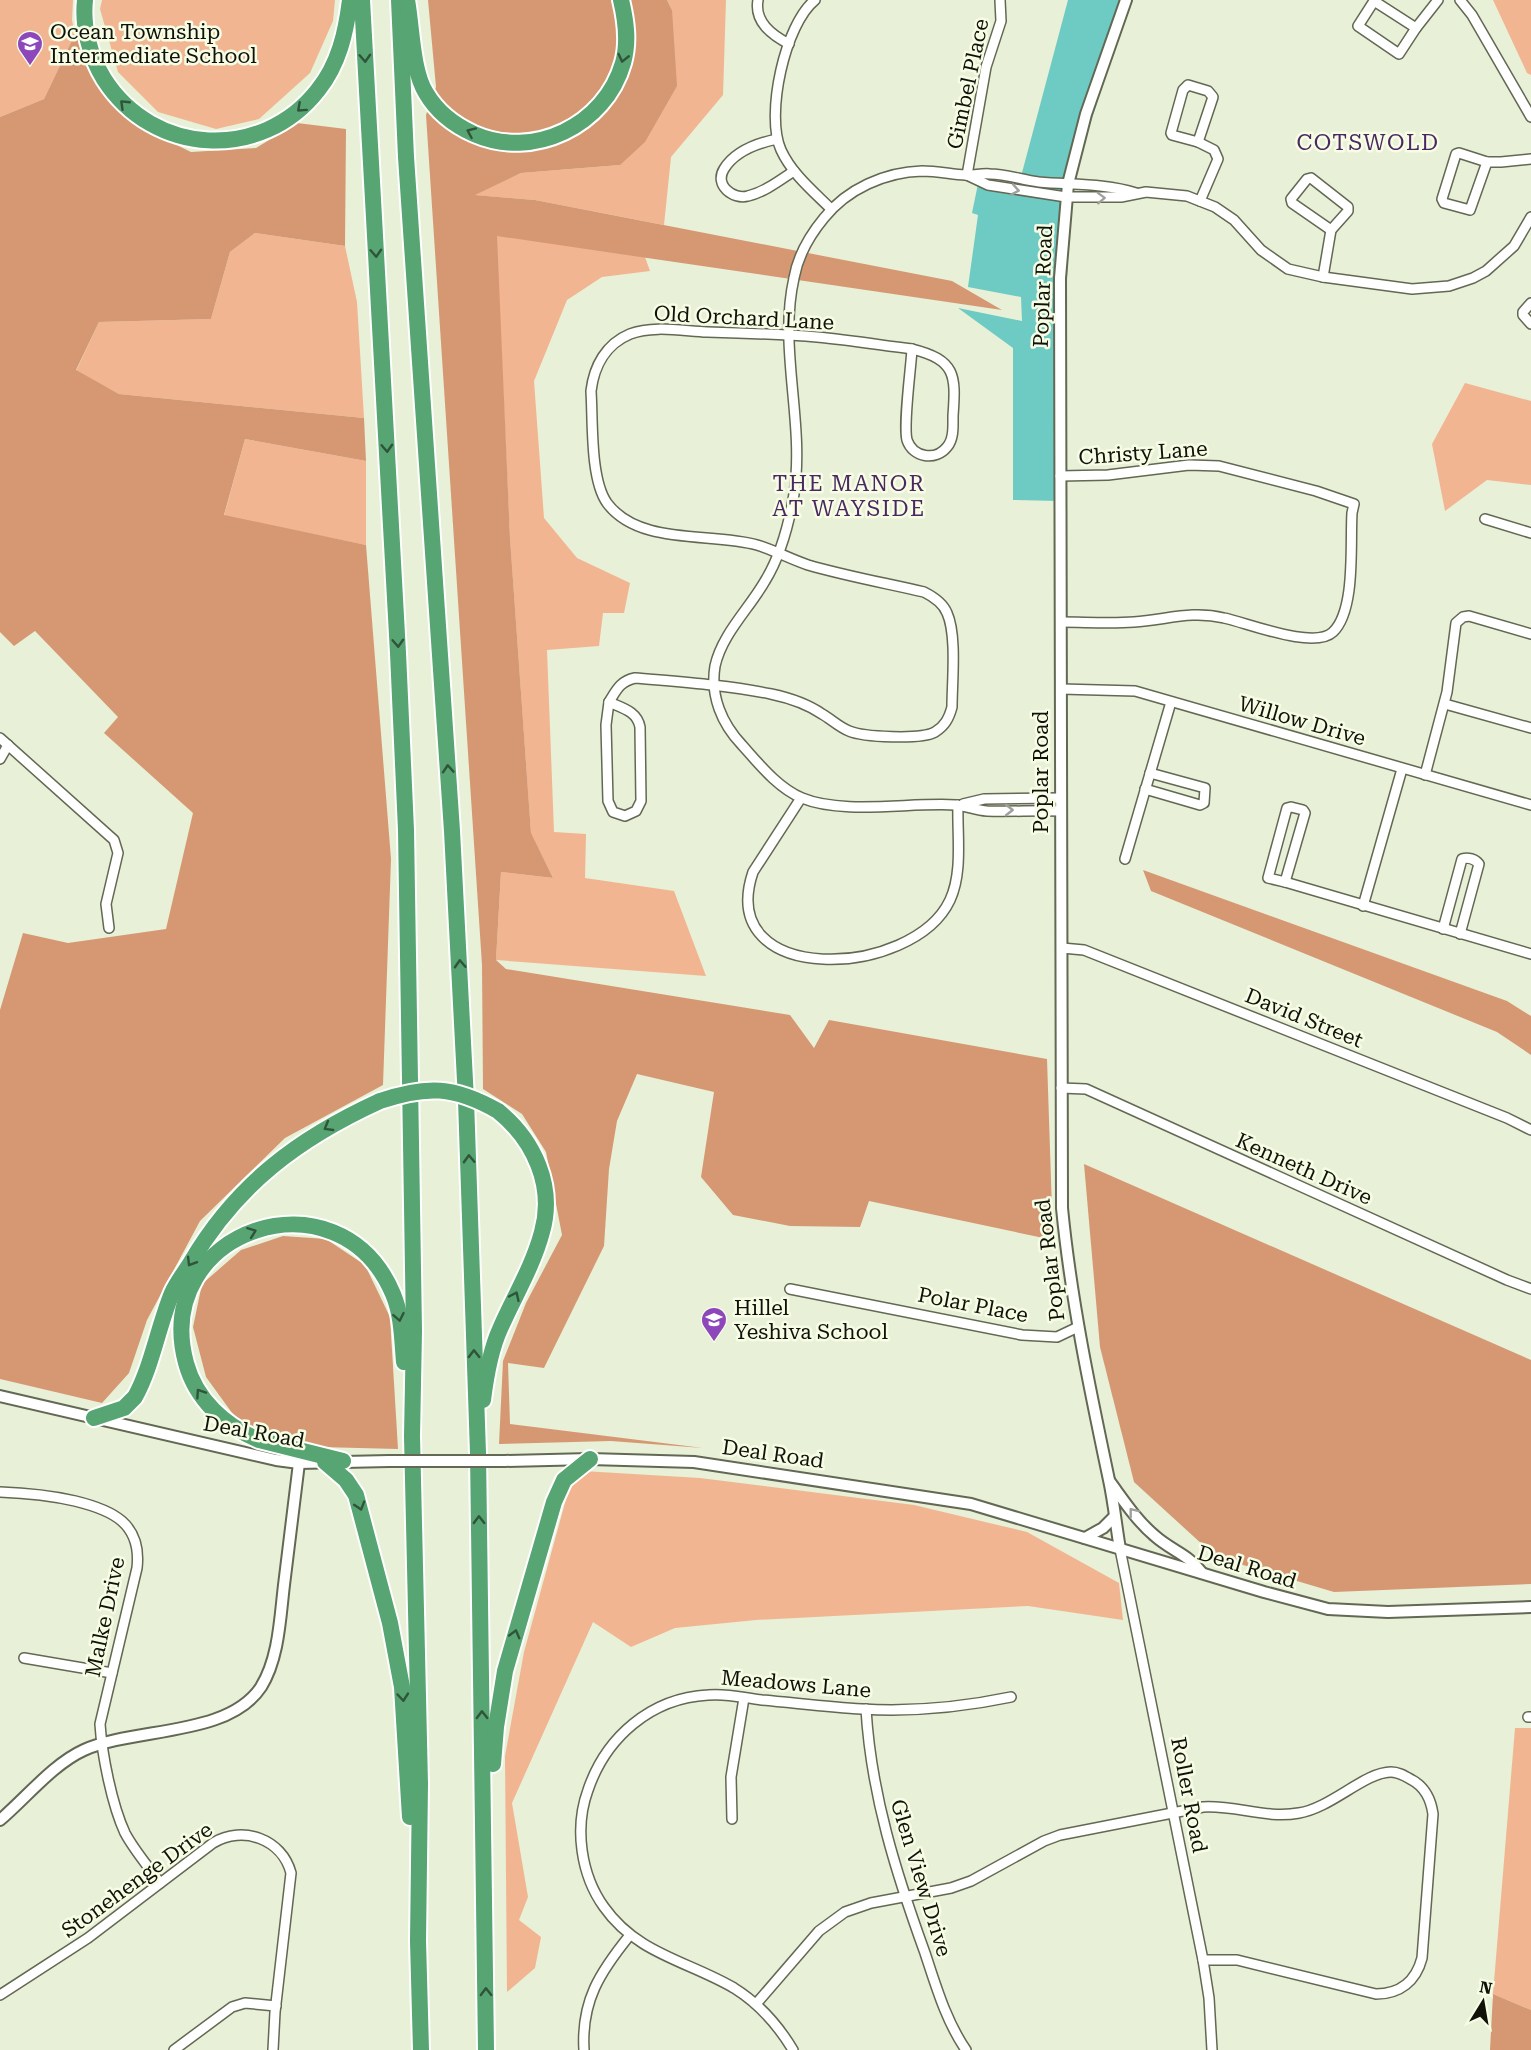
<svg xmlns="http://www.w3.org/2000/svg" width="1531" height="2050" viewBox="0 0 1531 2050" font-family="'Roboto Serif',serif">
	<rect width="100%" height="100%" fill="#e8f0d7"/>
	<g fill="#f1b592">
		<polygon points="0,0 73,0 72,20 75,34 44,99 0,117"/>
		<polygon points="102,0 335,0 333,21 310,73 259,119 216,129 158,112 118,72 100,9"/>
		<polygon points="667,0 726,0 723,95 671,157 664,225 535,200 473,195 521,173 620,165 672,10"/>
		<polygon points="1493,0 1531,0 1531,75 1527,73"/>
		<polygon points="255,233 345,246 357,302 364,418 119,394 76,371 99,322 211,319 230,252"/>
		<polygon points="496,235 645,257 650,271 602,277 567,300 534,381 544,518 577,558 630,583 624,613 603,613 599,646 547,650 554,832 586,834 585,878 674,891 706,976 496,960 501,872 553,878 531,834 510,539"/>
		<polygon points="1465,383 1531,401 1531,485 1487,480 1445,511 1432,444"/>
		<polygon points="245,439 366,461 366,545 224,516"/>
		<polygon points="583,1471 700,1478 914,1505 1027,1532 1119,1583 1123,1620 1028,1606 756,1620 675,1628 631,1647 593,1622 512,1803 528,1897 519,1920 541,1937 535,1968 507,1992 505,1756 524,1652 571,1481"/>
		<polygon points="1515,1728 1531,1728 1531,2010 1493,1994"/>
	</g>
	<g fill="#d59873">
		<polygon points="428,0 667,0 672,10 677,86 645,142 620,165 521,173 475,195 535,200 952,281 1002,310 497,236 510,538 531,833 553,878 501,872 496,960 506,969 790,1015 814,1048 829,1020 1047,1059 1053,1240 869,1201 860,1227 790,1226 733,1215 701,1177 714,1092 637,1074 617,1121 609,1169 604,1246 544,1368 508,1363 510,1424 703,1448 611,1441 499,1444 503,1361 526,1303 562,1235 546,1152 522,1114 483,1089 482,965 426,115 436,87"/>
		<polygon points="75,34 99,83 134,124 191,152 256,148 297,123 346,129 345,246 255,233 230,252 211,319 99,322 76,370 119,394 364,418 366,461 245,439 224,515 366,545 391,859 383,1085 285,1138 200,1221 147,1320 129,1373 102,1403 0,1379 0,1010 23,933 68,943 166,929 193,813 104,733 118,717 35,631 14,646 0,632 0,117 44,99"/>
		<polygon points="1143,870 1507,1001 1531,1016 1531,1055 1497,1032 1151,891"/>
		<polygon points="1084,1164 1531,1360 1531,1584 1334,1592 1216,1557 1134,1482 1100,1347"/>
		<polygon points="283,1236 326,1239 365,1265 390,1317 398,1449 320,1447 270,1436 235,1417 206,1377 193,1327 202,1284 241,1250"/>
		<polygon points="1493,1994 1531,2010 1531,2050 1490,2050"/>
	</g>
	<polygon fill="#6dcbc3" points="1068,0 1130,0 1071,184 1058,501 1013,500 1013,348 958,308 1022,321 1021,297 968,287 978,215 972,213 979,179 1019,184"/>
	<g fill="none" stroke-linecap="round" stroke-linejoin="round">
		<defs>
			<g id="minor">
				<path d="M758,0C754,22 772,35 789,44"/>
				<path d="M815,0C785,24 765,115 781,150C792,174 813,191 831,209"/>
				<polyline points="1460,0 1472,15 1531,117"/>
				<polygon points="1374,1 1416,28 1399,54 1358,26"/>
				<polyline points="1416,28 1438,0"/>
				<polygon points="1188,85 1208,91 1213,97 1198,142 1172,135 1171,133 1183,90"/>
				<path d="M777,139C758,143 735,151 724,169C714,185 733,200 748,196C765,192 780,180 794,171"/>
				<polyline points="1198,142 1214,150 1218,159 1200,201"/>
				<polygon points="1459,153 1487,162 1470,210 1444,203 1442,199 1456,154"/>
				<polyline points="1487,162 1501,162 1531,159"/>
				<polyline points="967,175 986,67 1001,21 1000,0"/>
				<polyline points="969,176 988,185 1066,197 1121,197 1146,192 1187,196 1215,207 1234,220 1261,250 1288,269 1323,277 1412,289 1449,286 1473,278 1486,271 1514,246 1531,217"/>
				<polygon points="1311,178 1348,207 1348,211 1331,230 1292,203 1291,199 1307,179"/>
				<polyline points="1323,277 1331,230"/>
				<polyline points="1531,303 1523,312 1523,315 1531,324"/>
				<path d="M912,349C956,360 956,375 953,416C953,426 954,439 947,447C936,461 913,458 907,440C903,425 911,368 912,349Z"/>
				<path d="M1060,476L1108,475L1189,465L1219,466L1316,491L1354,504L1352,513C1350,544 1356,610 1333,632C1314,650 1248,623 1224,618C1191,610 1166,620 1134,622C1110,624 1085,622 1061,622"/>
				<polyline points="1485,519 1531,533"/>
				<polyline points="1061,689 1135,691 1531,805"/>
				<path d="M609,702C616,691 620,681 635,678C680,682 727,685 771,694C790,698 806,703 822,714C831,719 839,727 849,731C863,737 921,740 935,732C945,726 949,718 952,707C952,682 957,635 947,613C943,603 934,597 924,592C885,583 846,576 808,565C790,559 774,550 757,545C711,532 639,546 607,503C590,479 593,421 591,391C594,366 606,344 630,334C653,325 683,331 707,332C744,333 781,334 817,337C849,340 880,345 912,349"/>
				<path d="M609,702C622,708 637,711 640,727L641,801L636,811L625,816L613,812L608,801L606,725Z"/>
				<polyline points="1445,704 1531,728"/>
				<polyline points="0,738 114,840 118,853 106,904 109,928"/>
				<polyline points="0,759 8,745"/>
				<polyline points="1425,775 1447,692 1456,623 1463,617 1469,616 1531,634"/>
				<polyline points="1145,789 1200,805 1204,803 1205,788 1150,773"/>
				<path d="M801,798L753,872C714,988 913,979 950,900C963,872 957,835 958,805"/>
				<polyline points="963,804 984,799 1061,798"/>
				<polygon points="1291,807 1303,810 1305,813 1285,882 1268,878 1287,808"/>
				<path d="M1061,811C1036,810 1011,812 987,811C976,810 966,806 956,805C911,802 843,815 802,798C778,788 759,764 742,745C722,724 710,696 715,666C722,634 749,609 765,581C781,555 789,524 794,494C805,422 778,349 794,278C798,255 810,235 824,218C847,189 885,172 922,171C936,171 951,174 965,175C973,176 981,173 990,174C1006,174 1022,180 1039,182C1071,185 1105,183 1136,193"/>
				<polyline points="1125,859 1171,702"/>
				<polyline points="1285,882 1531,954"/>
				<polyline points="1363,906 1402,769"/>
				<path d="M1443,929L1462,859C1468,857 1475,859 1479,864L1460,934"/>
				<polyline points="1062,948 1084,950 1507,1118 1531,1130"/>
				<polyline points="1061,1088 1086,1089 1507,1280 1531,1289"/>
				<polyline points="790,1289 1022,1335 1057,1337 1078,1327"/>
				<path d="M0,1492C26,1493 49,1495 75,1501C112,1510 142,1523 137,1568L100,1724C102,1755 112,1805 125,1833C134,1850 148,1866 160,1883"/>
				<polyline points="1120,1549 1203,1960 1209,1998 1212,2050"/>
				<polyline points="24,1658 112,1673"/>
				<path d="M866,1709C871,1794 896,1873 925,1953C936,1986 946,2021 966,2050"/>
				<polyline points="1528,1717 1531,1717"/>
				<polyline points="732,1819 731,1777 744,1698"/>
				<path d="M0,1995L88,1938L213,1843C243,1825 282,1839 291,1873L275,2012L273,2050"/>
				<path d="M756,2004L819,1931L845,1912L871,1903L951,1888L971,1881L1044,1841L1060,1835L1203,1807C1236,1805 1266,1819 1299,1813C1331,1808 1365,1772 1391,1772C1399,1772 1405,1776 1412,1780C1425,1787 1431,1800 1433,1814L1422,1958C1416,1981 1400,1994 1376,1994L1237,1960H1203"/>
				<polyline points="174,2050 232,2007 245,2003 276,2006"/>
				<path d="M584,2050C581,2001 600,1972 630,1935"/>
				<path d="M793,2050C778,2025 758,2003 734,1988C688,1961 637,1954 604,1907C581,1875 574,1828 588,1790C606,1737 651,1698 708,1695C727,1693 744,1698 762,1700C796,1703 829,1707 862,1709C912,1712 963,1707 1011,1697"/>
			</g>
			<g id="tertiary">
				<polyline points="0,1396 276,1460 299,1463 389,1461"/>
				<polyline points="504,1461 590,1459 694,1462 971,1504 1264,1592 1328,1609 1388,1612 1531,1607"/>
				<path d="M1110,1482C1124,1501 1137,1521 1155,1536C1172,1551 1188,1554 1202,1573"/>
				<polyline points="1085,1538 1103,1528 1114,1517"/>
				<path d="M1120,1549C1116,1526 1114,1503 1109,1480C1090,1390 1071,1300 1062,1208L1060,278L1068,184L1086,114L1126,0"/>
				<path d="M0,1820C26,1798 53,1764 84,1750C135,1727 228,1737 261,1687C279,1658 280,1618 284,1585C289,1544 294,1503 299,1463"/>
			</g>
			<g id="motorway">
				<path d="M85,0C82,27 90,56 104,79C153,156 262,162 318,90C339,64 346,32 350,0"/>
				<polyline points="362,0 398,653 406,830 414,1331 412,1436 420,1784 418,1941 421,2050"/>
				<polyline points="399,0 406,157 452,831 466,1100 478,1453 486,2050"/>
				<path d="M407,0C412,27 412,71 426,93C437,112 454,125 474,134C533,160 605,126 623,63C629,42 626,21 621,0"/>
				<path d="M483,1400C486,1376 490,1351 500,1329C514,1297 533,1266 542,1232C555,1186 534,1140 498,1111"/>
				<path d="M94,1418L124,1408L135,1397C152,1366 158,1327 172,1293C177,1282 185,1272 191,1262C237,1184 299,1138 380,1101"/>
				<path d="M343,1461L259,1440C225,1426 196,1400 186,1363C150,1230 339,1166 393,1294C402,1315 402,1339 404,1362"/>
				<polyline points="325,1462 346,1480 356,1495 390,1623 402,1687 410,1817"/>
				<polyline points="493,1764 496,1727 505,1671 554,1502 564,1480 590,1459"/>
			</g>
		</defs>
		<use href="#minor" stroke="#626853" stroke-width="12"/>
		<use href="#tertiary" stroke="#626853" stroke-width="14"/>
		<use href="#motorway" stroke="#fff" stroke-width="20"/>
		<use href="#minor" stroke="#fff" stroke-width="9"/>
		<use href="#tertiary" stroke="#fff" stroke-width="10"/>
		<use href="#motorway" stroke="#56a573" stroke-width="16"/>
		<defs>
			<polyline id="tertiary-bridge" points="389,1461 504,1461"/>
			<path id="motorway-bridge" d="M380,1101C427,1085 454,1086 498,1111"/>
		</defs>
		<use href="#tertiary-bridge" stroke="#626853" stroke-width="14" stroke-linecap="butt"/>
		<use href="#motorway-bridge" stroke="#fff" stroke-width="20" stroke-linecap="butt"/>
		<use href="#tertiary-bridge" stroke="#fff" stroke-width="10"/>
		<use href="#motorway-bridge" stroke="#56a573" stroke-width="16"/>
	</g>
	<defs><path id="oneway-chevron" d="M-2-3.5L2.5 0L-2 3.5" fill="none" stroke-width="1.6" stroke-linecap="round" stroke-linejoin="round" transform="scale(1.5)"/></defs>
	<g stroke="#305439">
		<use href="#oneway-chevron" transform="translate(365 58) rotate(87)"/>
		<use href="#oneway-chevron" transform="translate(623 58) rotate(103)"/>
		<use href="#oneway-chevron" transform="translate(124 104) rotate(-136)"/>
		<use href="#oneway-chevron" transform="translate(301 108) rotate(138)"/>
		<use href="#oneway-chevron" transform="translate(471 132) rotate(-156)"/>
		<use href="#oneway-chevron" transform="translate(376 253) rotate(87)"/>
		<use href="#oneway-chevron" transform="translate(387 448) rotate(87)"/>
		<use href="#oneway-chevron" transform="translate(398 643) rotate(87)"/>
		<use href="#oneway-chevron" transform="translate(448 769) rotate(-94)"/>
		<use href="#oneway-chevron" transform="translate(460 964) rotate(-93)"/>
		<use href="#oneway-chevron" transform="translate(328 1127) rotate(150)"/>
		<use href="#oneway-chevron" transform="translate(469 1159) rotate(-92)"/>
		<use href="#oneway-chevron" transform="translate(252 1232) rotate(-21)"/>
		<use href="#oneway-chevron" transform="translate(191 1262) rotate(121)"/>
		<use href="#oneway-chevron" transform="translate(515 1296) rotate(-65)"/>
		<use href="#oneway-chevron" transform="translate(399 1317) rotate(79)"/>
		<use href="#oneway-chevron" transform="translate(474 1354) rotate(-91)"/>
		<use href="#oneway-chevron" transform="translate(200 1393) rotate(-124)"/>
		<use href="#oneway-chevron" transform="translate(360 1506) rotate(73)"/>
		<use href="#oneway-chevron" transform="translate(479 1520) rotate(-91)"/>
		<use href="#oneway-chevron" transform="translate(515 1634) rotate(-75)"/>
		<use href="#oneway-chevron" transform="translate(403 1697) rotate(85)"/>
		<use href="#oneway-chevron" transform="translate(482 1715) rotate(-91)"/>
		<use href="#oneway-chevron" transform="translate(486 1992) rotate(-91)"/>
	</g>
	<g stroke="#9fa09d">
		<use href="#oneway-chevron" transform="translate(1015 190) rotate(10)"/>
		<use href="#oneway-chevron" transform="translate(1101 198) rotate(-2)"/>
		<use href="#oneway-chevron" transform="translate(1009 810)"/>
		<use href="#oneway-chevron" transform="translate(1133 1512) rotate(-128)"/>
	</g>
	<defs>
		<symbol id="school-pin" viewBox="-11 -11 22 30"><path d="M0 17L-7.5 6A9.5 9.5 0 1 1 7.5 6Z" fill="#8d47bb" stroke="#f6fde4"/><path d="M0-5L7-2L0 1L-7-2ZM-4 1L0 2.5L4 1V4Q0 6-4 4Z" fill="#fff"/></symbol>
	</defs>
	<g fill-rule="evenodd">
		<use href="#school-pin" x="15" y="29" width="30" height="40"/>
		<use href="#school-pin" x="699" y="1305" width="30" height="40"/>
	</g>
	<g text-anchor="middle" stroke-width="5" stroke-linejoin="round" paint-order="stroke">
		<g font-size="21" fill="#10120a" stroke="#f6fde4" text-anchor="start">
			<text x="50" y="39">Ocean Township<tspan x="50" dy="24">Intermediate School</tspan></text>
			<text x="734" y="1315">Hillel<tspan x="734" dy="24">Yeshiva School</tspan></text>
		</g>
		<g font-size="21" fill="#10120a" stroke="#f6fde4">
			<text transform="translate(968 84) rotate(-78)" y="7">Gimbel Place</text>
			<text transform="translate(1043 286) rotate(-88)" y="7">Poplar Road</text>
			<text transform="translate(744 318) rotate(3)" y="7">Old Orchard Lane</text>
			<text transform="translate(1143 453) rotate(-4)" y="7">Christy Lane</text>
			<text transform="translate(1302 721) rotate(16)" y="7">Willow Drive</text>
			<text transform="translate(1041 772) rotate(-90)" y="7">Poplar Road</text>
			<text transform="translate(1304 1018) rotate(22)" y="7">David Street</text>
			<text transform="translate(1304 1169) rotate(24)" y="7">Kenneth Drive</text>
			<text transform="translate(1050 1260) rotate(-97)" y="7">Poplar Road</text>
			<text transform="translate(973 1305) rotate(11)" y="7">Polar Place</text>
			<text transform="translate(254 1432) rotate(10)" y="7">Deal Road</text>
			<text transform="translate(773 1454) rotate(8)" y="7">Deal Road</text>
			<text transform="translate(1247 1567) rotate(17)" y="7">Deal Road</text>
			<text transform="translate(105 1617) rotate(-78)" y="7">Malke Drive</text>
			<text transform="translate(796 1684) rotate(5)" y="7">Meadows Lane</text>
			<text transform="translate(1189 1795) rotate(79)" y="7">Roller Road</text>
			<text transform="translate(921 1878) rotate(73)" y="7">Glen View Drive</text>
			<text transform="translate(137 1880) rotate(-36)" y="7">Stonehenge Drive</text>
		</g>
		<g font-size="22" letter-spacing="1.5" fill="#4a2961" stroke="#f6fde4">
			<text x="1368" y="150">COTSWOLD</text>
			<text x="849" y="491">THE MANOR<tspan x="849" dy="25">AT WAYSIDE</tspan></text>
		</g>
	</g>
	<g transform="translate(1483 2002) rotate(11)" stroke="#f6fde4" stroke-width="4.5" paint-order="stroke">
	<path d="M0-4.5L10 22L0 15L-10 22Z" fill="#10120a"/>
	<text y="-9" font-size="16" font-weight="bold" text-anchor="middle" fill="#10120a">N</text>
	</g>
</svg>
